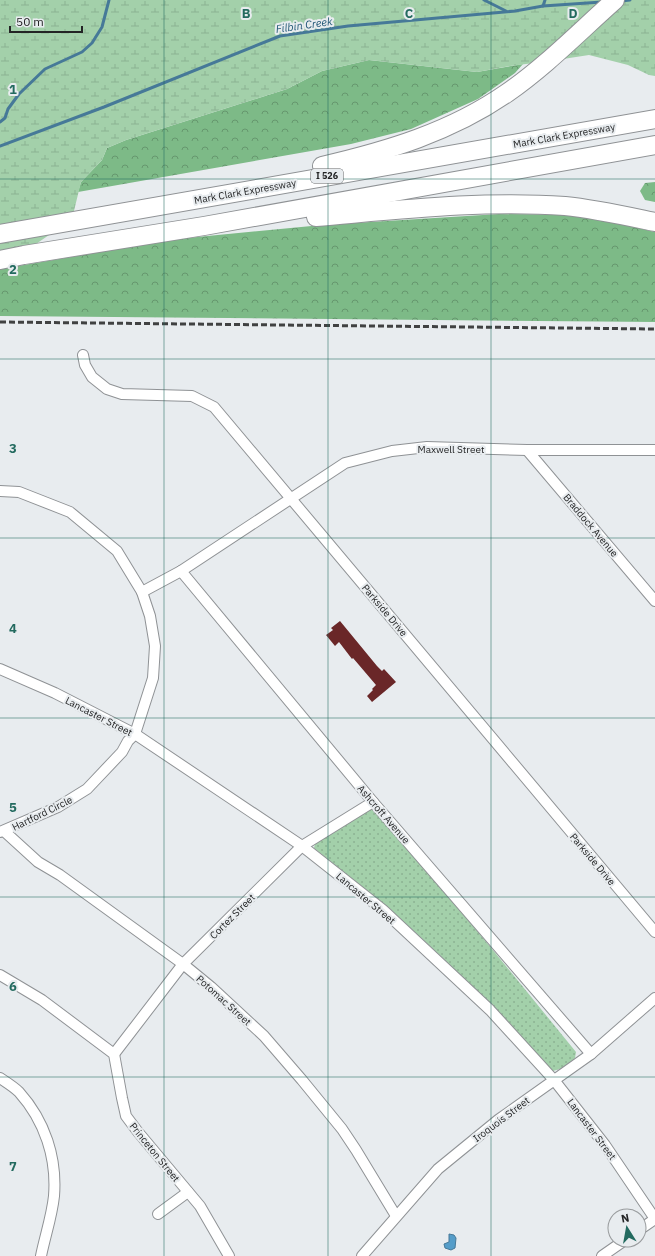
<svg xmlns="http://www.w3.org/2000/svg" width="655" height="1256" viewBox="0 0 655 1256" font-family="'IBM Plex Sans',sans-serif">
	<defs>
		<pattern id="forest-crowns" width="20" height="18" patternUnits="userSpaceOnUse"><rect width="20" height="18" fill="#7dba87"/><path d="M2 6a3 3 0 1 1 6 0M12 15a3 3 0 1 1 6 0" fill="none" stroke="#66976e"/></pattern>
		<pattern id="wetland-marsh" width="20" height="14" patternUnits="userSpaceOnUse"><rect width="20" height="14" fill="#a3d0aa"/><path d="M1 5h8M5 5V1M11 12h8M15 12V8" fill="none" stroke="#8cb292"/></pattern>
		<pattern id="park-dots" width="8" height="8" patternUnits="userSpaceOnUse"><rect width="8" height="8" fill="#a3d0aa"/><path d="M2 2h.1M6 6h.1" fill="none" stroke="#8cb292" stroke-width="1.8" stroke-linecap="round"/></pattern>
	</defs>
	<rect width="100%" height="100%" fill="#e8ecef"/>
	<g fill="url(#forest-crowns)">
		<polygon points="369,60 477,72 523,64 515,73 478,99 411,129 351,144 78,192 81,182 102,160 107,148 126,140 287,89 322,71"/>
		<polygon points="655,182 655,202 645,200 640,191 645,183"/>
		<polygon points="499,214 584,215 655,232 655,322 0,316 0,269 177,239 322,225"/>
	</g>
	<polygon fill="url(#wetland-marsh)" points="0,0 655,0 655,76 649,75 628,65 589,55 550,61 510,66 477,72 369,60 322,71 287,89 126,140 107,148 102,160 81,182 72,219 0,269"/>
	<path fill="url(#park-dots)" d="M372,809C443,887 509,970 576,1052L575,1058L563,1068L553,1071C512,1029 473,986 430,946C393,911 353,880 314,848L315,844L358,813Z"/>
	<polygon fill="#559dc9" stroke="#467998" points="449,1234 454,1235 456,1238 455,1248 451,1250 445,1248 444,1244 449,1242"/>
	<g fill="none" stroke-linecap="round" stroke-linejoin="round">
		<g stroke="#467998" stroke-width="3">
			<polyline points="484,0 506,11"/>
			<polyline points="621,1 630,0"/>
			<polyline points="543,6 545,0"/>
			<polyline points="0,122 5,118 8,109 19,94 45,69 82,52 92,43 102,27 109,0"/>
			<polyline points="0,146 104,107 280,36 348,26 515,11 543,6 602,2"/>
		</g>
	</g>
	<polygon fill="#6a2728" points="340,621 377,666 382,671 384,669 396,682 372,702 367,696 373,690 372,689 376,685 353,658 352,659 339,642 335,646 326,635 333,630 331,628"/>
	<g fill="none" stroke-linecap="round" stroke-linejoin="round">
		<defs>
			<g id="minor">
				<polyline points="83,355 85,365 92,377 107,389 122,394 192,396 214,407 655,932"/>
				<polyline points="527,450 655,601"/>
				<polyline points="0,491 19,492 70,512 117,551 142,592 150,616 155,646 153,678 135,734 128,741 122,752 87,789 58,807 0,832"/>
				<polyline points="181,571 373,802 591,1054"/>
				<polyline points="142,592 181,571 345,463 392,451 427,447 527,450 655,450"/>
				<polyline points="0,669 55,693 135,734 302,846 383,910 490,1010 554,1080 605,1145 655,1219"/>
				<polyline points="4,831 38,862 60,875 183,964 211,987 264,1036 302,1080 342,1129 356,1150 396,1216"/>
				<polyline points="0,975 42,1000 114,1054 122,1098 126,1116 138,1132 200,1206 229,1256"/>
				<polyline points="114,1054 183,964 302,846 373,802"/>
				<path d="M0,1078C6,1082 14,1087 19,1092C45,1121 57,1158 54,1196C52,1216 45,1236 41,1256"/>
				<polyline points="158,1214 188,1192"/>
				<polyline points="639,1230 655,1219"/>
				<polyline points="362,1256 438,1169 498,1120 591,1054 655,998"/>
				<polyline points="602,1256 625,1240"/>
			</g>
			<g id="motorway">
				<path d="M322,166C387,151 451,132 507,93C546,66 580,31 615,0"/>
				<path d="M316,217C398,210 482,200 565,206C595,209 626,216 655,222"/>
				<polyline points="0,234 655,119"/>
				<polyline points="0,260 24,255 204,226 655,145"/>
			</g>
		</defs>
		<use href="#minor" stroke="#8f9295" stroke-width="12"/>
		<use href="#motorway" stroke="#8f9295" stroke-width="20"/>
		<use href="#minor" stroke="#fff" stroke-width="10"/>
		<use href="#motorway" stroke="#fff" stroke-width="18"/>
		<polyline stroke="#404142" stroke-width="3" stroke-dasharray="6 3" stroke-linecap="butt" points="0,322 655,329"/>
	</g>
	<path fill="none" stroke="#236a5f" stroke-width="1" stroke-opacity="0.55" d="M164,0V1256M328,0V1256M491,0V1256M0,179H655M0,359H655M0,538H655M0,718H655M0,897H655M0,1077H655"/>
	<g text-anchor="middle" stroke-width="4" stroke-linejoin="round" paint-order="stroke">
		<rect fill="#e8ecef" stroke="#5e6062" stroke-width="1" x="311" y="169" width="32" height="14" rx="3"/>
		<g font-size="9" font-weight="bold" fill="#232425">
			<text x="327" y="179">I 526</text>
		</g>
		<g font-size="10" fill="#232425" stroke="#e8ecef">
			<text transform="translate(564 135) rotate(-10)" y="4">Mark Clark Expressway</text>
			<text transform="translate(245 191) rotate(-10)" y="4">Mark Clark Expressway</text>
			<text x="451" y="453">Maxwell Street</text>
			<text transform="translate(591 525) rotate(50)" y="4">Braddock Avenue</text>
			<text transform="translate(385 610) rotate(50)" y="4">Parkside Drive</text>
			<text transform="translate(99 716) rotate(27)" y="4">Lancaster Street</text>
			<text transform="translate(42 813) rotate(-26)" y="4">Hartford Circle</text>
			<text transform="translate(384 814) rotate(49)" y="4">Ashcroft Avenue</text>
			<text transform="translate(593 859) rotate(50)" y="4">Parkside Drive</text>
			<text transform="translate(366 898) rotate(40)" y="4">Lancaster Street</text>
			<text transform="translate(232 916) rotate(-45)" y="4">Cortez Street</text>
			<text transform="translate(224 1000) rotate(42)" y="4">Potomac Street</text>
			<text transform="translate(501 1119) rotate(-37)" y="4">Iroquois Street</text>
			<text transform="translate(592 1129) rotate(53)" y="4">Lancaster Street</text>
			<text transform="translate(155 1152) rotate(51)" y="4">Princeton Street</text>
		</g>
		<g font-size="11" font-style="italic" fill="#1d5473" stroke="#e8ecef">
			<text transform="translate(304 25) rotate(-8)" y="4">Filbin Creek</text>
		</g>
	</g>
	<g font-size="13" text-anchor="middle" font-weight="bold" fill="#236a5f" stroke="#e8ecef" stroke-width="4" stroke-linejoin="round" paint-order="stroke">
		<text x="246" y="18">B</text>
		<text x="409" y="18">C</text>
		<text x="573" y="18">D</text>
		<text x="13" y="94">1</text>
		<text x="13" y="274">2</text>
		<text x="13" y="453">3</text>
		<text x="13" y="633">4</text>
		<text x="13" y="812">5</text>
		<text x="13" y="991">6</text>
		<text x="13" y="1171">7</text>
	</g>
	<g transform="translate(627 1228) rotate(349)"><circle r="19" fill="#e8ecef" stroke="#999c9e"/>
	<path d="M0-3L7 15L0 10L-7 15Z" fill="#236a5f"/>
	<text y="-6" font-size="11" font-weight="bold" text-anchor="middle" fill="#232425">N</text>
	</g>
	<path d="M10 26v6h72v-6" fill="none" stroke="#232425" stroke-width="2"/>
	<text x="16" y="26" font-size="12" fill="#232425" stroke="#e8ecef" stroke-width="3" paint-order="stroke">50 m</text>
</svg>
